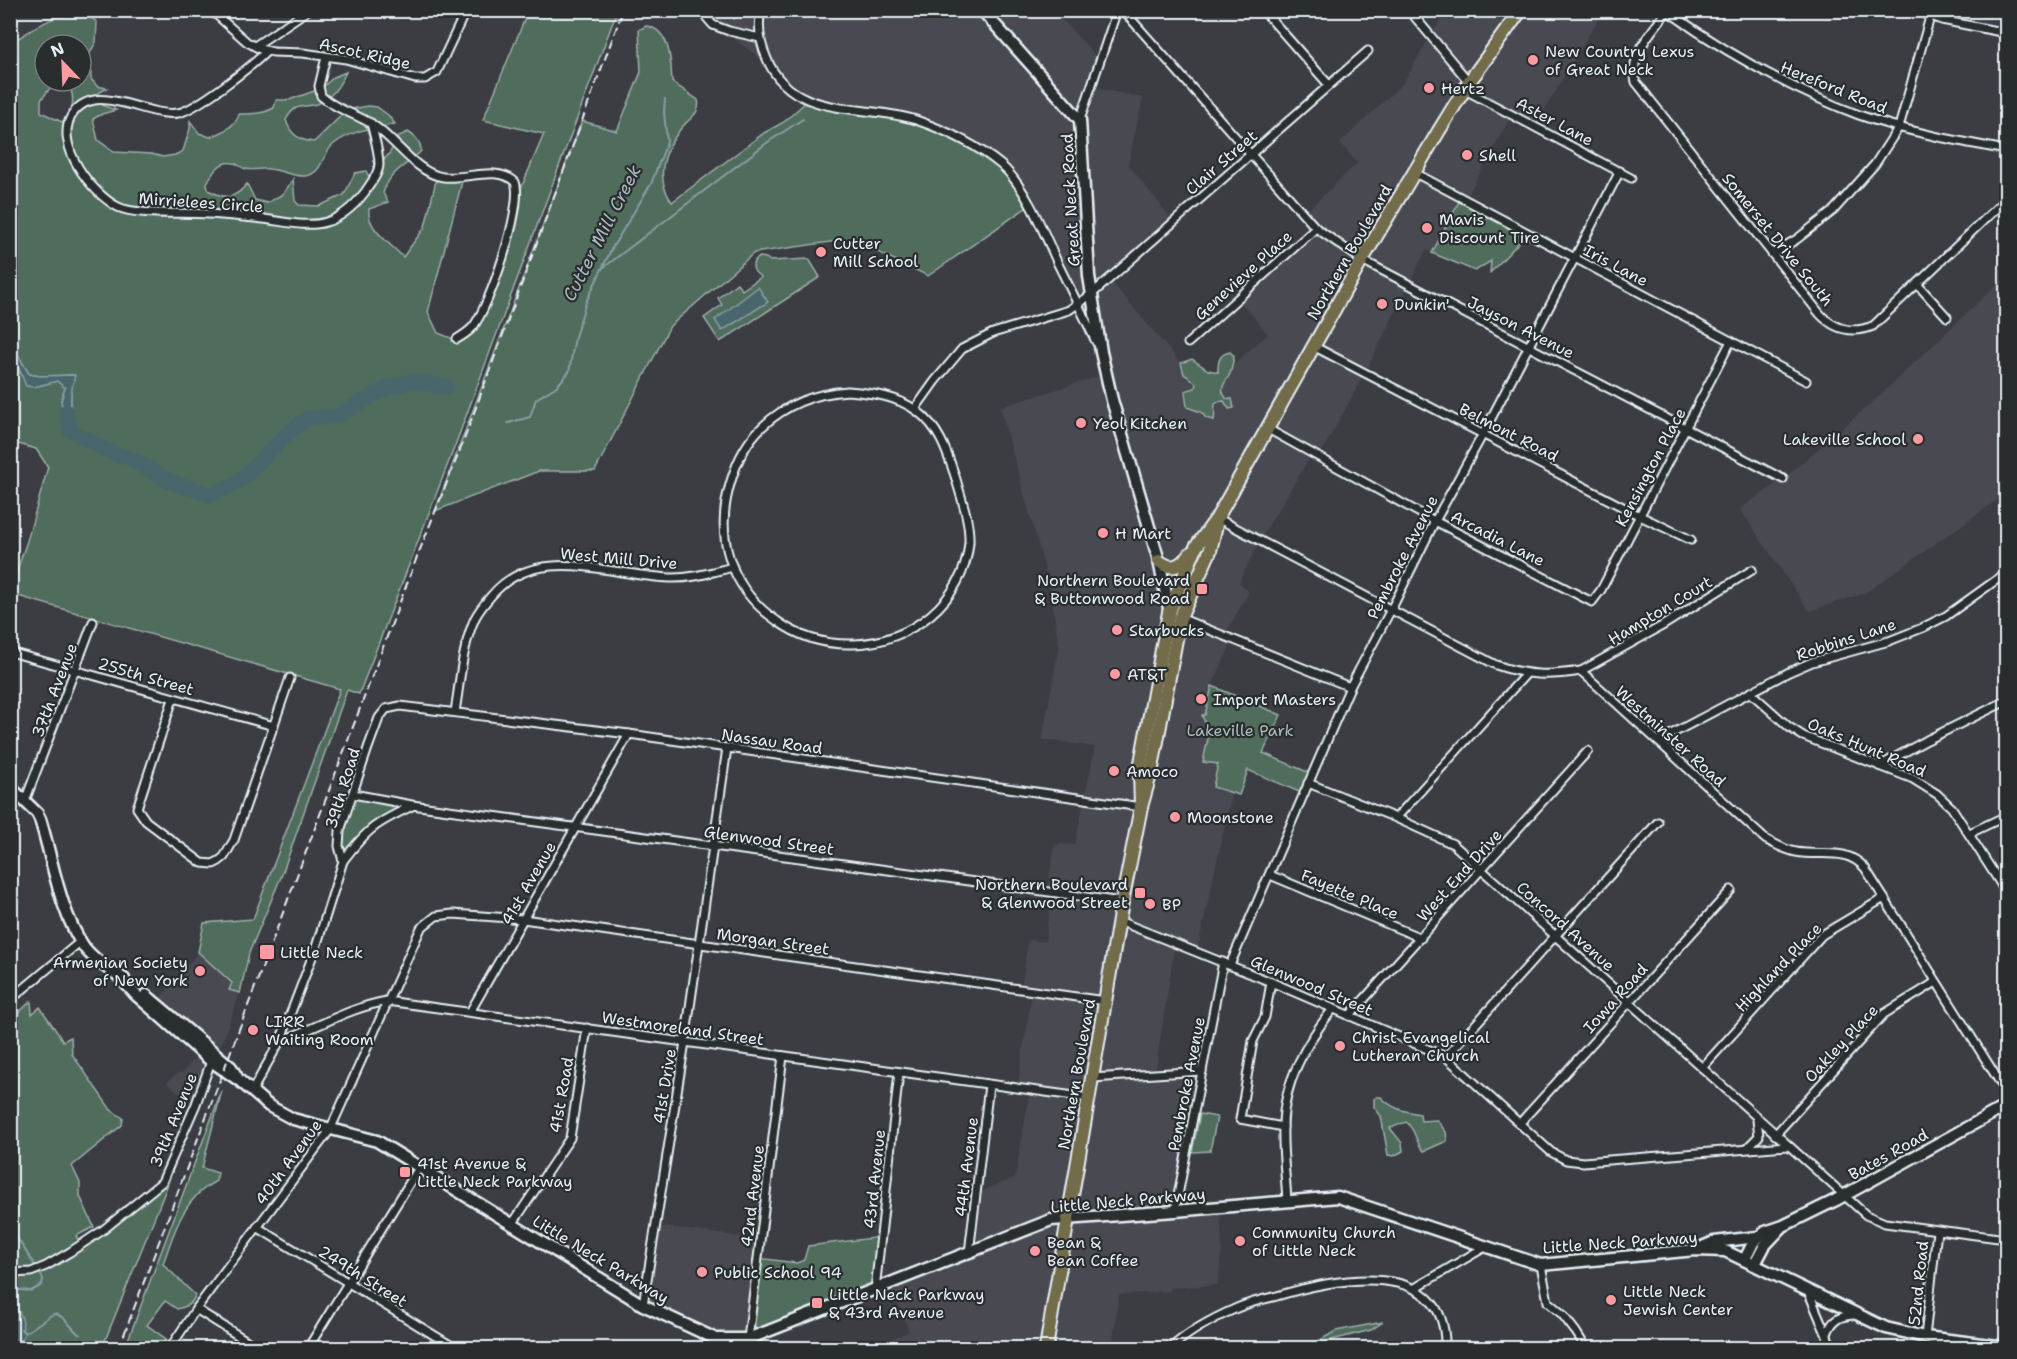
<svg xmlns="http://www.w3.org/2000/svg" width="2017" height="1359" viewBox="0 0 2017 1359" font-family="'Shantell Sans',sans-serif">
	<rect width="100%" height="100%" fill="#3c3d43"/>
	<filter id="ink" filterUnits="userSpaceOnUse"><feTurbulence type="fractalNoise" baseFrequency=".0167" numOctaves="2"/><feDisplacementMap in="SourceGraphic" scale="12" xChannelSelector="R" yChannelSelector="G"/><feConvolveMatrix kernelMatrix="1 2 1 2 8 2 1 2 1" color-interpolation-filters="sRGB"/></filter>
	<g filter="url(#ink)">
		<g fill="#494851">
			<polygon points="700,11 1054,11 1100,60 1092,87 1143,98 1128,164 1174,222 1109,279 1204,390 1268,334 1238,299 1316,228 1304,214 1357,163 1340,143 1404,82 1430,36 1447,11 1603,11 1535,126 1512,115 1465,200 1461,198 1432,253 1426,250 1365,373 1319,457 1312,454 1260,540 1239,582 1249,592 1224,636 1233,640 1212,686 1205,716 1202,716 1209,734 1203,762 1218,764 1213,787 1232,793 1197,952 1175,944 1155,1074 1202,1071 1175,1211 1220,1208 1222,1247 1218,1285 1170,1288 1170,1291 1119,1295 1112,1348 872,1348 909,1331 890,1284 969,1253 976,1193 1015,1178 1030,1091 1017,1089 1032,991 1021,989 1028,940 1045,942 1052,892 1047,891 1055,844 1075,845 1095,747 1042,739 1059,648 1050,588 1000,407 1106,374 1104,366 1035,214 1007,170 798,94 769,65 721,29"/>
			<polygon points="2006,276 2006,494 1865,593 1809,611 1740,509 1783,479 1876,399"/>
			<polygon points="198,952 232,983 229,990 240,993 215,1061 196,1104 166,1083 179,1072 181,1074 203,1050 153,1007"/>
			<polygon points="656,1226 760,1239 748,1339 716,1339 643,1305"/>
		</g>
		<g fill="#506c5c" stroke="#9caeaa" stroke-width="1.5" fill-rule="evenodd">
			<path d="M528,11H617L456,443L359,694L347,690L281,877L249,953L240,993L229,990L232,983L198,952L204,923L253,919L340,689L11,594V588L27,541L48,467L36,449L11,442L10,354L17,363L20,373L34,387L57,381L65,388L61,401L70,428L71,393L74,375L40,376L29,374L11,343V43C28,32 63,7 85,14C89,15 94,20 97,22L96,42L90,53L91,79L97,86L107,88L97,94C97,106 107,107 116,110L102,114L93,119L98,140L114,152L151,154L163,157L175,155L183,151L190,129V121L199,133L210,137C222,133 235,127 239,114C252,114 263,114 274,108L276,100H289L317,90L323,87L334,77L346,72C340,85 330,102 313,105C299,107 294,105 286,120C290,134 299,141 314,142L347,110L368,106L377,107L388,115L395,124C373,128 352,130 334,144C322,153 323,174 305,176C295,177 280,170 269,169C261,168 254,171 246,169C241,168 239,164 234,163C220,160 213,172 207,183L208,190C225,199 234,200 247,184L255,200L267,203L283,194L293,179L295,201L299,205L319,206L344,195L355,173L366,171L369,177L389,154L399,136L408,132C416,137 421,142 421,151C406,167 391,169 383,193L388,202L369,209C366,228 391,244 403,257L425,227L437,176L463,178L428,312L438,333L456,340L472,328L509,240L516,200L544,134L483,120ZM45,45H81V81H45ZM54,83L68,85C77,98 71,111 66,124L41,112V100Z"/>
			<path d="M646,26C671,29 671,63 672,82L698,100C702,114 686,120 679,131C663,152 655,179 672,202L764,133L784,122L808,100L892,114L959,140L1000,164L1030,205L928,276L851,239L754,253L670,326L595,471H539L435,511L582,121L617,131L641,72L639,30Z"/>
			<polygon points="1461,198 1528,233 1490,273 1491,261 1475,271 1432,253"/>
			<path d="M760,257L766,258L770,261L809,259L820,277L720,342L704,318L722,305L718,298L737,283L742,290L761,277C752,272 749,262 760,257Z"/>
			<path d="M1230,352L1234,356C1233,361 1232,366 1231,371C1228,382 1217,386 1226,398L1232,399L1234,408L1229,409L1224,401C1209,401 1217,411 1214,420L1206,418L1201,412L1187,407L1185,391L1195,388L1196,383L1184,374L1181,363L1192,359L1208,370L1218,372C1218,363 1218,354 1230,352Z"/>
			<polygon points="1212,686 1281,715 1263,753 1312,774 1304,794 1248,770 1239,795 1213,787 1218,764 1203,762 1209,734 1202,715 1205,715"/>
			<polygon points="353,794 412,805 387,818 343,861 340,831"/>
			<polygon points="31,1001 32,1014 40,1007 63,1041 71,1037 72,1054 111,1110 123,1118 122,1125 72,1166 80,1183 80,1196 94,1227 76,1236 81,1244 162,1182 196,1104 166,1189 102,1348 11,1348 11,1026 16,1015"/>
			<path d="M222,1090L202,1168L218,1173L216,1181C183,1198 174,1232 163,1264L195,1295C193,1304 186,1307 177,1309L165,1301L147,1325L166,1339L159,1348H125Z"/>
			<path d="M1377,1097H1381C1392,1109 1404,1111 1420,1114L1421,1121L1437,1120L1446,1132L1447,1141L1424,1151C1415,1143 1416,1129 1406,1122L1390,1128L1402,1143L1403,1151L1394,1156L1388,1155L1381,1116L1374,1107V1099Z"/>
			<polygon points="1200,1114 1217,1117 1210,1151 1192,1152"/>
			<polygon points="881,1237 875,1290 748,1339 758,1258 797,1263 804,1260 808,1246"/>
			<polygon points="1383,1322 1371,1330 1328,1341 1316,1348 1306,1348 1336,1331"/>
		</g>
		<g fill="#4a666d" stroke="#899ea5" stroke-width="1.5">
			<polygon points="758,287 768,302 722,331 715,320"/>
			<polygon points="11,343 29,374 40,376 75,375 71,393 70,430 61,401 65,388 57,381 34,387 26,386 17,363 11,354"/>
			<path d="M10,1299C16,1308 26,1318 22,1330L25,1333L19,1343L11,1347Z"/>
		</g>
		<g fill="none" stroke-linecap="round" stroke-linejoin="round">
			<g stroke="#899ea5" stroke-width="2">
				<polyline points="734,19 740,10"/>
				<polyline points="603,268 768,142 803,119"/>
				<polyline points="508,423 530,417 536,399 557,386 569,372 575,337 586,302 612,248 651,184 667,142 664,112 665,99"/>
				<polyline points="10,1227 36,1267"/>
				<polyline points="10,1289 31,1291 42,1285 43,1279 39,1272"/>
				<path d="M21,1329L25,1333L53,1314C65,1314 70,1328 80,1335"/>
			</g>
			<polyline stroke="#4a666d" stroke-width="15" points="66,411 70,430 110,452 130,458 168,481 211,495 240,481 287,434 306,419 337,416 385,389 412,381 446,387"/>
			<defs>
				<g id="street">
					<polyline points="211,10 247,42 260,49 273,52 303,53 346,59 415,79 425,79 437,72 466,10"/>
					<polyline points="700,10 713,25 729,31 760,38"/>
					<path d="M761,10C757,28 760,43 767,59C793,121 866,103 916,120C945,130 978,146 1001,165C1025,185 1045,235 1058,264C1071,290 1084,316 1096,342"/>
					<polyline points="1123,10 1316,228 1362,260 1783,479"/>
					<polyline points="1263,10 1329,85"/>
					<polyline points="1409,10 1469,82"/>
					<path d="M1666,10C1726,53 1790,89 1859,115C1907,132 1957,141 2006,150"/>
					<path d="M1668,10C1652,32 1628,54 1636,82L1820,314C1835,330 1852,334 1873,326L2006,199"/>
					<polyline points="1914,10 1942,20 2006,33"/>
					<polyline points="255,46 308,10"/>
					<path d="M267,51C253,65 196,110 178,113C145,118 95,79 72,115C53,144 92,194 118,207C137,216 185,212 208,214C227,215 245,217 263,219C282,221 307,228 326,222C343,217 355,205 365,192C370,184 379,174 379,164C379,151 374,136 371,123"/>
					<path d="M326,57L319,86L321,96C336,110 357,114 373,125C395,139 417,174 443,177C466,180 497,165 515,182C524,205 489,309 472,328C468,332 462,336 457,339"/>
					<polyline points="1465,90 1631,178"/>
					<polyline points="1080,120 1117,10"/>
					<polyline points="1415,173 1806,381"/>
					<polyline points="1772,254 1797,239 1833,211 1875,164 1899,127 1932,10"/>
					<polyline points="1917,284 1947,317"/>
					<polyline points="1188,343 1316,228"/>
					<polyline points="1315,347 1640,516 1691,540"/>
					<path d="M848,391C872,393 897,396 917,411C939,427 947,452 955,476C961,497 970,521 969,543C964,601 910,643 854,644C826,645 799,637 777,621C729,588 714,535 731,481C737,461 746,442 762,427C786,404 816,393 848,391Z"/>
					<polyline points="915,409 935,381 962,349 993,333 1069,310 1092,294 1368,51"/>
					<polyline points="1268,429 1427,517 1592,602 1601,590 1731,341"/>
					<path d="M1217,518L1496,665C1528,676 1548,676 1581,671L1765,839C1775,844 1785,850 1796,852C1822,857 1845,846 1865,868L2006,1092"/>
					<polyline points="1180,618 1350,687"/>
					<polyline points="10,652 274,726"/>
					<polyline points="1581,671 1662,626 1752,570"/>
					<polyline points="1751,693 1789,727 1803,736 1913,779 1937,794 1952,808 2006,892"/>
					<polyline points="173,699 137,808 146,821 202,863 213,864 219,861 224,857 234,840 290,678"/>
					<path d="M455,712C460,682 462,647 475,618C479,610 485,603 491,596C536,542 611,576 670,578C691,579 712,572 733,567"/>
					<polyline points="1658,741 1789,672 1812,662 1889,641 1922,628 1946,616 2006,573"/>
					<polyline points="1879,766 1927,740 2006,701"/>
					<polyline points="1308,783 1396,818 1453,844 1866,1215 1885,1223 2006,1239"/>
					<polyline points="353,794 412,805 1122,902"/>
					<polyline points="25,801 93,622"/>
					<polyline points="1396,818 1526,674"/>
					<polyline points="1970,833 2006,816"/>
					<path d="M343,861C367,829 376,823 412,806"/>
					<polyline points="1270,875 1421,938"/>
					<polyline points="1119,921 1271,982 1446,1057 1551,1152 1566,1160 1583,1162 1788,1146"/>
					<polyline points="1230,965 1350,687 1395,602 1435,521 1483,434 1620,171"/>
					<polyline points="1271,982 1265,1017 1253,1041 1240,1119 1283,1127"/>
					<polyline points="10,1000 81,941"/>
					<polyline points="470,1012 629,734"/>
					<polyline points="1349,1016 1588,751"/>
					<path d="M280,1041C317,1028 348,1008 387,1001L1089,1098"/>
					<polyline points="1446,1057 1658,822"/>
					<polyline points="1702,1068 1822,935 1884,898"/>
					<polyline points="1092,1078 1202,1071"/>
					<polyline points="252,1091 280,1041 316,947 343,861 339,846 340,831 368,748 379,718 386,709 400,706 629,734 1141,807"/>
					<polyline points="1519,1124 1731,890"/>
					<polyline points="1775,1135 1884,1014 1936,982"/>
					<polyline points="1747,1148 1759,1136 1757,1120"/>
					<path d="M1287,1202C1286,1177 1282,1152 1283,1127C1283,1084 1306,1042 1333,1009"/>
					<polyline points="1175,1211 1223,962"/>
					<polyline points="513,1223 570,1138 587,1028"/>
					<polyline points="257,1227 455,1348"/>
					<polyline points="969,1253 989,1085"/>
					<polyline points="1541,1265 1548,1302 1562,1314 1576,1332 1586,1348"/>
					<polyline points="10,1273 31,1272 46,1266 70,1252 103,1230 162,1182 196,1104 211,1061"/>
					<polyline points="1415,1288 1485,1247"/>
					<polyline points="875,1290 899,1072"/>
					<polyline points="1808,1291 1832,1348"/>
					<polyline points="643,1305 685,1042 727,748"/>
					<polyline points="196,1309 258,1348"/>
					<path d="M1827,1334C1832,1320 1839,1316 1854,1315"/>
					<polyline points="1925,1337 1937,1231"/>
					<polyline points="748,1339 783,1056"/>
					<polyline points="170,1348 196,1309 330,1130 421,928 436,916 453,914 523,919 1105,1001"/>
					<polyline points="308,1348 420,1166"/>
					<path d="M1171,1348C1189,1331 1214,1318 1237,1308C1250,1302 1264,1299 1277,1296C1333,1279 1448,1255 1445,1348"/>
				</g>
				<g id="secondary">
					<polyline points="982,10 1080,120 1089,276 1101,352 1112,400 1159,561 1170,613"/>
					<path d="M10,787L37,813L40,819C53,861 59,910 84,947C93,959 111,971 124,979"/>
					<polyline points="118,975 135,994 211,1061 240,1081 269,1106 293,1119 377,1141 643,1305 716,1339 748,1339 1051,1220 1175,1211 1338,1197 1541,1265 1695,1250 1725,1251 1886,1328 1925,1337 2006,1347"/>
					<polyline points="146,995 231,1067 238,1079"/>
					<polyline points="1700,1248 1714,1242 1758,1237"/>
					<polyline points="1745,1259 1754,1241 1765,1232 1783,1226 1836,1200 2006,1106"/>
					<polyline points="1755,1264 1765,1245 1781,1228"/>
				</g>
				<g id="primary">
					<path d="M1159,561C1173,572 1181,565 1191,553"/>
					<polyline points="1141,807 1140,768 1169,612 1196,547 1217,518 1362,260 1440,129 1469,82 1521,10"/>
					<polyline points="1046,1348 1122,902 1141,807 1152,768 1180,618 1210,551 1216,525"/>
				</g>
			</defs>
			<use href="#street" stroke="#e8f1f8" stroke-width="11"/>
			<use href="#secondary" stroke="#e8f1f8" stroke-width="15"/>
			<use href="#primary" stroke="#e8f1f8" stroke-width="16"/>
			<use href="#street" stroke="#2a2d2e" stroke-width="7"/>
			<use href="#secondary" stroke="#2a2d2e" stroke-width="10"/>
			<use href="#primary" stroke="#736c4b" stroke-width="12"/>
			<polyline stroke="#e8f1f8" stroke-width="2" stroke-dasharray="9 4.5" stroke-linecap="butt" points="119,1348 417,557 462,445 623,10"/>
		</g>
	</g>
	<g fill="#ff9aa2" stroke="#2a2d2e" stroke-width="2">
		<circle cx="1533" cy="60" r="6"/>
		<circle cx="1429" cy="88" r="6"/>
		<circle cx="1467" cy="155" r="6"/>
		<circle cx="1427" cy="228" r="6"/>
		<circle cx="821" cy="252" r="6"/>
		<circle cx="1382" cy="304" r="6"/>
		<circle cx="1081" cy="423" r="6"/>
		<circle cx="1918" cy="439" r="6"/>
		<circle cx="1103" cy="533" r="6"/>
		<rect x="1196" y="583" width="12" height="12" rx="3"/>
		<circle cx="1117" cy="630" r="6"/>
		<circle cx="1115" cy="674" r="6"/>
		<circle cx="1201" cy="699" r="6"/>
		<circle cx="1114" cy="771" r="6"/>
		<circle cx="1175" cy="817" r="6"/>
		<rect x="1134" y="887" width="12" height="12" rx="3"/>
		<circle cx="1150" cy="904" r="6"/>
		<rect x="259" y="944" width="16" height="16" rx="3"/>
		<circle cx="200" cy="971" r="6"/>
		<circle cx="253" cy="1030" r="6"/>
		<circle cx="1340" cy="1046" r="6"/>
		<rect x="399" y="1166" width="12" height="12" rx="3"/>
		<circle cx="1240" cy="1241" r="6"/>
		<circle cx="1035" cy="1251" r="6"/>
		<circle cx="702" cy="1272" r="6"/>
		<circle cx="1611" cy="1300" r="6"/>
		<rect x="811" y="1297" width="12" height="12" rx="3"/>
	</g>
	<g text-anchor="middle" stroke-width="4.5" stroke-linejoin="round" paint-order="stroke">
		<g font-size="16" fill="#e8f1f8" stroke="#2a2d2e" text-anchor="start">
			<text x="1545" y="57">New Country Lexus<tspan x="1545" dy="18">of Great Neck</tspan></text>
			<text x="1441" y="94">Hertz</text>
			<text x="1479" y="161">Shell</text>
			<text x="1439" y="225">Mavis<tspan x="1439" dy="18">Discount Tire</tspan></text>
			<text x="833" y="249">Cutter<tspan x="833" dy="18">Mill School</tspan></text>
			<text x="1394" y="310">Dunkin'</text>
			<text x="1093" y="429">Yeol Kitchen</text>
			<text x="1906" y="445" text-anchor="end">Lakeville School</text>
			<text x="1115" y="539">H Mart</text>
			<text x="1190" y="586" text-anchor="end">Northern Boulevard<tspan x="1190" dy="18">&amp; Buttonwood Road</tspan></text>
			<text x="1129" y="636">Starbucks</text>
			<text x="1127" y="680">AT&amp;T</text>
			<text x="1213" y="705">Import Masters</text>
			<text x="1126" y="777">Amoco</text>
			<text x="1187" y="823">Moonstone</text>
			<text x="1128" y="890" text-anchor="end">Northern Boulevard<tspan x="1128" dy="18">&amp; Glenwood Street</tspan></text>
			<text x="1162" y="910">BP</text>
			<text x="280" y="958">Little Neck</text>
			<text x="188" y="968" text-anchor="end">Armenian Society<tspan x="188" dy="18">of New York</tspan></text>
			<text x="265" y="1027">LIRR<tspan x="265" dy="18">Waiting Room</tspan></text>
			<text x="1352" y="1043">Christ Evangelical<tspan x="1352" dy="18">Lutheran Church</tspan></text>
			<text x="417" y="1169">41st Avenue &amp;<tspan x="417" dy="18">Little Neck Parkway</tspan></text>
			<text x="1252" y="1238">Community Church<tspan x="1252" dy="18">of Little Neck</tspan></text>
			<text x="1047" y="1248">Bean &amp;<tspan x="1047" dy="18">Bean Coffee</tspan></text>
			<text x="714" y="1278">Public School 94</text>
			<text x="1623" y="1297">Little Neck<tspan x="1623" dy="18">Jewish Center</tspan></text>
			<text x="829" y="1300">Little Neck Parkway<tspan x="829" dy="18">&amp; 43rd Avenue</tspan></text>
		</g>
		<g font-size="16" fill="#e8f1f8" stroke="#2a2d2e">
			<text transform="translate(365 53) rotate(13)" y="6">Ascot Ridge</text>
			<text transform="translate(1834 87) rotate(22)" y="6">Hereford Road</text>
			<text transform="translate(1555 121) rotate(28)" y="6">Aster Lane</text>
			<text transform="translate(1221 162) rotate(-41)" y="6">Clair Street</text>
			<text transform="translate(1070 200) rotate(-93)" y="6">Great Neck Road</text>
			<text transform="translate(201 202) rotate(4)" y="6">Mirrielees Circle</text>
			<text transform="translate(1778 239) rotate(51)" y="6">Somerset Drive South</text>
			<text transform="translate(1349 252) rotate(-60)" y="6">Northern Boulevard</text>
			<text transform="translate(1616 265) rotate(28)" y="6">Iris Lane</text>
			<text transform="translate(1243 275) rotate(-42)" y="6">Genevieve Place</text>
			<text transform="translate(1521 327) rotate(27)" y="6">Jayson Avenue</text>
			<text transform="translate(1509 432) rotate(27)" y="6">Belmont Road</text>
			<text transform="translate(1650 467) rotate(-62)" y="6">Kensington Place</text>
			<text transform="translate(1498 538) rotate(27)" y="6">Arcadia Lane</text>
			<text transform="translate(1402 557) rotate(-63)" y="6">Pembroke Avenue</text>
			<text transform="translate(619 558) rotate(5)" y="6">West Mill Drive</text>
			<text transform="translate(1660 610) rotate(-31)" y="6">Hampton Court</text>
			<text transform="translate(1846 639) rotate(-18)" y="6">Robbins Lane</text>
			<text transform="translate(146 676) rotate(16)" y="6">255th Street</text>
			<text transform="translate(54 690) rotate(-69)" y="6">37th Avenue</text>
			<text transform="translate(1671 736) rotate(42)" y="6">Westminster Road</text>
			<text transform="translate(772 741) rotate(8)" y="6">Nassau Road</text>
			<text transform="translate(1867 747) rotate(23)" y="6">Oaks Hunt Road</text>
			<text transform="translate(342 788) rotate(-73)" y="6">39th Road</text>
			<text transform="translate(769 840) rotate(8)" y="6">Glenwood Street</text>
			<text transform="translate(1459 875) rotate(-48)" y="6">West End Drive</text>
			<text transform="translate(528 883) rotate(-60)" y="6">41st Avenue</text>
			<text transform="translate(1350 894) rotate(23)" y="6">Fayette Place</text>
			<text transform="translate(1566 926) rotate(42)" y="6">Concord Avenue</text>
			<text transform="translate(773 941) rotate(8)" y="6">Morgan Street</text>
			<text transform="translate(1778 967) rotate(-46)" y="6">Highland Place</text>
			<text transform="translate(1312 985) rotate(23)" y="6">Glenwood Street</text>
			<text transform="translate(1615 998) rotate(-48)" y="6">Iowa Road</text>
			<text transform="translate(683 1028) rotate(8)" y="6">Westmoreland Street</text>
			<text transform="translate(1841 1043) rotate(-47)" y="6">Oakley Place</text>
			<text transform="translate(1076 1074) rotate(-80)" y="6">Northern Boulevard</text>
			<text transform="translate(1186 1084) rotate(-79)" y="6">Pembroke Avenue</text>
			<text transform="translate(664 1086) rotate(-81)" y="6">41st Drive</text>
			<text transform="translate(561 1095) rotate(-80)" y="6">41st Road</text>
			<text transform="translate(173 1120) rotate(-68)" y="6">39th Avenue</text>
			<text transform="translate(1888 1154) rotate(-29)" y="6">Bates Road</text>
			<text transform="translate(288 1162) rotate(-54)" y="6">40th Avenue</text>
			<text transform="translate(966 1167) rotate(-83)" y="6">44th Avenue</text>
			<text transform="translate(874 1179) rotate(-84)" y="6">43rd Avenue</text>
			<text transform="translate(752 1196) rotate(-83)" y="6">42nd Avenue</text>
			<text transform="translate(1128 1200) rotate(-5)" y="6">Little Neck Parkway</text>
			<text transform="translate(1620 1242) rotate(-4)" y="6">Little Neck Parkway</text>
			<text transform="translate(601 1259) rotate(31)" y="6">Little Neck Parkway</text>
			<text transform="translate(363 1276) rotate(32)" y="6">249th Street</text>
			<text transform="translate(1918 1283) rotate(-84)" y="6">52nd Road</text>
		</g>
		<g font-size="16" fill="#abbcba" stroke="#2a2d2e">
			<text x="1240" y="736">Lakeville Park</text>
		</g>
		<g font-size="18" font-style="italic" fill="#a9b9c0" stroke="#2a2d2e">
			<text transform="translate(602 233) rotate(-63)" y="6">Cutter Mill Creek</text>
		</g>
	</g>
	<rect width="2017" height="1359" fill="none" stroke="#2a2d2e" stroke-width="36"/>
	<rect x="18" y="18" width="1981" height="1323" fill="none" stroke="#e8f1f8" stroke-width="2" filter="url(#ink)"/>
	<g transform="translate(63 63) rotate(337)"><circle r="28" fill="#2a2d2e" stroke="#767b7f" stroke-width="1.5"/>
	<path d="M0-4.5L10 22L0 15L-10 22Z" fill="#ff9aa2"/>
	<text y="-9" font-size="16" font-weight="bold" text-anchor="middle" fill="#e8f1f8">N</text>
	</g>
</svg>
